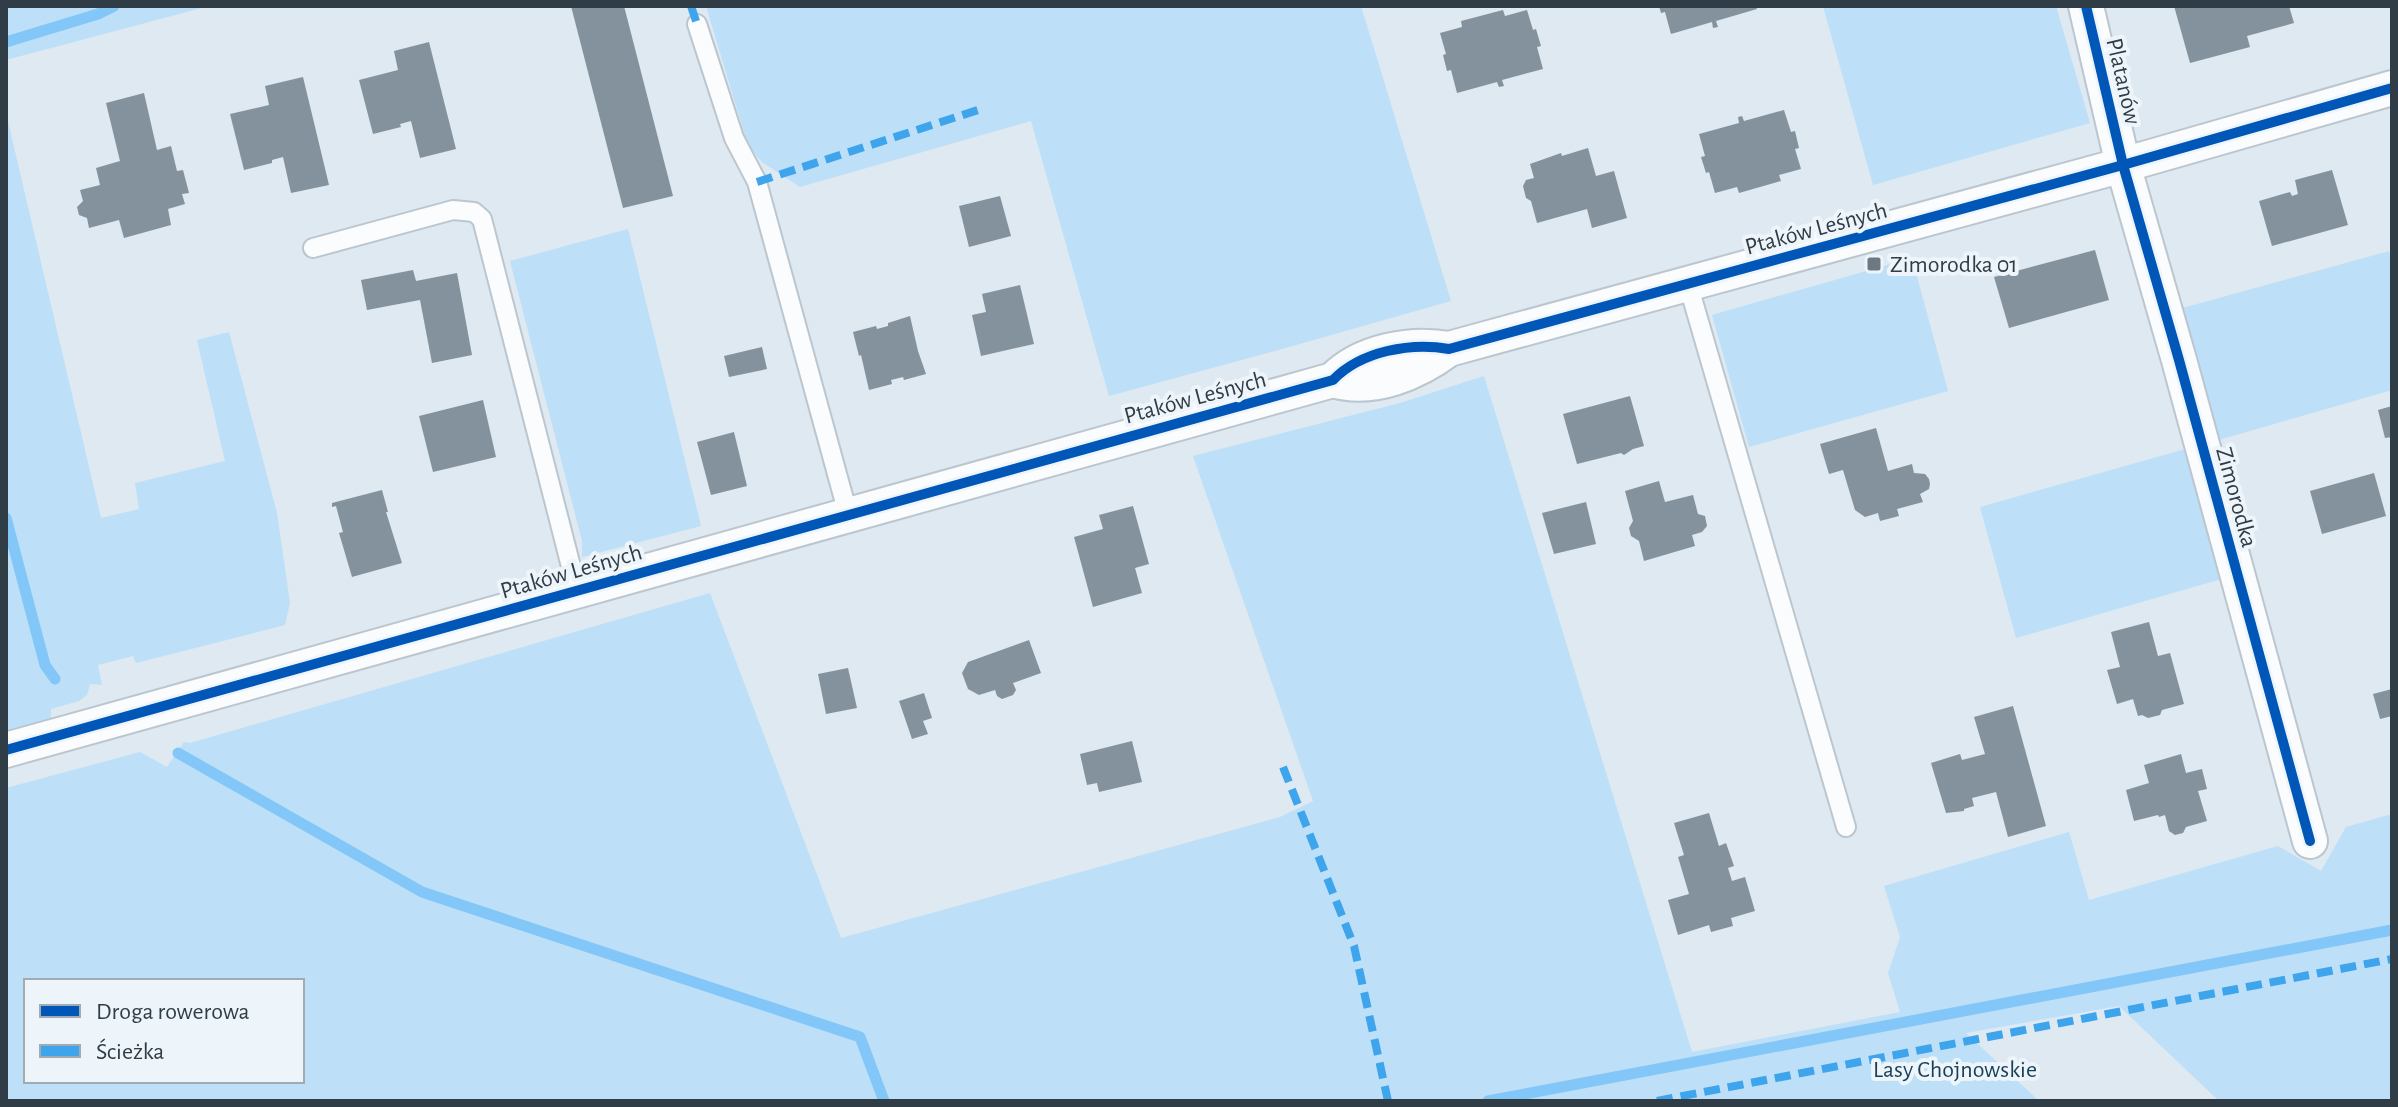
<svg xmlns="http://www.w3.org/2000/svg" width="2398" height="1107" viewBox="0 0 2398 1107" font-family="'Alegreya Sans',sans-serif">
	<rect width="100%" height="100%" fill="#dee9f1"/>
	<g fill="#bddff8" fill-rule="evenodd">
		<polygon points="6,6 209,6 6,60"/>
		<polygon points="706,6 1361,6 1451,301 1282,349 1109,396 1031,121 800,187 762,162 748,146"/>
		<polygon points="1823,6 2056,6 2090,123 1873,185"/>
		<polygon points="6,113 101,518 139,509 135,483 225,461 197,340 229,332 277,513 290,603 285,625 136,663 133,656 98,665 102,685 90,684 87,695 79,701 51,709 51,720 6,733"/>
		<polygon points="628,229 701,526 582,557 582,541 510,261"/>
		<polygon points="2389,251 2392,263 2392,390 2215,441 2179,309"/>
		<polygon points="1912,258 1948,391 1749,447 1712,315"/>
		<path d="M1484,376L1692,1052L1900,1012L1888,973L1900,937L1884,886L2069,832L2089,900L2278,846L2321,871L2346,827L2392,814V1101H2219L2119,1006L1966,1033L2039,1101H6V788L140,752L167,767L184,742L190,743L710,593L841,938L1280,817L1313,801L1193,456L1400,403ZM26,981H302V1081H26Z"/>
		<polygon points="2189,448 2225,578 2016,638 1980,507"/>
	</g>
	<g fill="none" stroke-linecap="round" stroke-linejoin="round">
		<g stroke="#82c7f7" stroke-width="11">
			<polyline points="6,42 98,14 114,6"/>
			<polyline points="6,518 45,665 55,679"/>
			<polyline points="178,753 422,892 860,1037 884,1101"/>
			<polyline points="1488,1101 2392,930"/>
		</g>
	</g>
	<g fill="#83929c">
		<polygon points="571,6 624,6 673,196 623,208"/>
		<polygon points="1659,6 1756,6 1757,9 1716,21 1718,27 1713,28 1712,22 1671,34 1665,12 1661,13"/>
		<polygon points="2174,6 2289,6 2294,23 2247,36 2250,47 2190,63"/>
		<polygon points="1503,10 1505,16 1527,10 1533,30 1536,29 1541,46 1537,47 1543,69 1502,80 1504,86 1499,87 1497,82 1457,93 1451,70 1447,71 1443,55 1446,54 1440,33 1462,27 1461,21"/>
		<polygon points="429,42 456,149 420,158 411,121 400,124 401,127 373,134 359,80 398,70 394,51"/>
		<polygon points="303,77 329,185 291,193 283,157 272,160 272,163 244,170 230,114 269,105 265,86"/>
		<polygon points="144,93 157,150 171,146 177,171 183,170 189,193 182,194 185,204 168,209 171,225 124,238 119,220 89,228 87,218 79,215 77,207 83,201 80,190 100,185 96,168 120,161 106,103"/>
		<polygon points="1784,110 1791,132 1795,131 1799,148 1795,149 1801,169 1779,175 1781,181 1739,193 1737,187 1715,193 1709,172 1706,173 1701,157 1705,156 1699,134 1739,123 1738,117 1742,116 1744,121"/>
		<polygon points="1588,148 1596,176 1614,171 1627,218 1592,228 1587,209 1537,223 1531,201 1526,198 1523,186 1526,180 1534,178 1530,164 1561,153 1562,156"/>
		<polygon points="2332,170 2348,225 2272,246 2259,201 2290,192 2292,196 2298,194 2295,180"/>
		<polygon points="1000,196 1011,236 969,247 959,206"/>
		<polygon points="2095,250 2109,300 2009,328 1994,277"/>
		<polygon points="413,270 416,281 457,273 472,355 432,363 420,300 367,310 361,280"/>
		<polygon points="1020,285 1034,344 981,356 972,315 986,312 982,294"/>
		<polygon points="910,316 918,351 926,374 904,380 903,377 891,380 892,384 869,390 861,355 859,356 853,332 876,326 877,329 888,326 888,323"/>
		<polygon points="762,347 767,369 729,377 724,356"/>
		<polygon points="1630,396 1644,446 1633,449 1624,455 1621,453 1577,464 1563,414"/>
		<polygon points="483,400 496,457 433,472 419,416"/>
		<polygon points="2392,406 2392,437 2385,438 2378,410"/>
		<polygon points="1876,428 1888,471 1912,464 1914,473 1925,474 1929,479 1930,484 1929,489 1920,494 1923,502 1897,509 1899,516 1880,521 1878,513 1865,517 1855,510 1843,470 1829,474 1820,444"/>
		<polygon points="734,432 747,486 711,495 697,442"/>
		<polygon points="2374,473 2386,516 2322,534 2310,491"/>
		<polygon points="1659,481 1665,502 1693,495 1698,514 1705,516 1707,526 1702,532 1692,535 1695,546 1644,561 1639,541 1631,536 1629,528 1633,521 1625,491"/>
		<polygon points="382,490 388,512 386,512 402,563 352,577 339,533 343,532 336,506 332,507 332,503"/>
		<polygon points="1586,502 1596,544 1554,554 1542,513"/>
		<polygon points="1133,506 1149,564 1135,568 1142,593 1093,607 1074,537 1103,529 1099,515"/>
		<polygon points="2149,622 2158,656 2170,653 2184,704 2162,710 2160,715 2148,718 2142,715 2138,716 2133,699 2117,704 2107,670 2120,667 2111,632"/>
		<polygon points="1029,640 1041,673 1013,683 1016,690 1013,695 1002,699 997,696 995,690 979,695 968,689 962,673 968,662"/>
		<polygon points="848,668 857,708 826,714 818,674"/>
		<polygon points="2392,689 2392,716 2380,719 2373,694"/>
		<polygon points="924,693 932,718 923,721 928,734 912,739 899,701"/>
		<polygon points="2013,706 2046,826 2008,837 1996,792 1972,798 1974,806 1964,809 1964,811 1946,813 1931,763 1960,754 1962,760 1985,754 1974,717"/>
		<polygon points="1132,741 1142,782 1099,792 1097,783 1087,785 1080,754"/>
		<polygon points="2181,754 2186,773 2202,769 2207,789 2198,791 2207,821 2186,827 2183,833 2175,835 2169,831 2165,815 2159,817 2158,815 2134,821 2126,790 2149,783 2144,765"/>
		<polygon points="1709,813 1719,846 1726,843 1734,866 1728,868 1732,881 1745,877 1755,911 1731,918 1733,926 1711,932 1709,925 1678,935 1668,900 1689,894 1678,857 1684,855 1674,823"/>
	</g>
	<g fill="none" stroke-linecap="round" stroke-linejoin="round">
		<defs>
			<g id="lane">
				<polyline points="697,24 734,138 757,182 848,514"/>
				<polyline points="313,248 453,210 474,212 482,219 577,590"/>
				<polyline points="1688,284 1846,827"/>
			</g>
			<g id="street">
				<polyline points="2086,6 2123,165 2179,360 2310,841"/>
				<path d="M1333,380C1373,392 1417,373 1449,349L2123,165L2392,88"/>
				<path d="M6,750L1333,380C1361,351 1411,342 1449,349"/>
			</g>
		</defs>
		<use href="#lane" stroke="#bbc6ce" stroke-width="22"/>
		<use href="#street" stroke="#bbc6ce" stroke-width="38"/>
		<use href="#lane" stroke="#fafcfd" stroke-width="18"/>
		<use href="#street" stroke="#fafcfd" stroke-width="34"/>
		<g stroke="#3ea4ec" stroke-width="8" stroke-dasharray="16 8" stroke-linecap="butt">
			<polyline points="691,6 697,24"/>
			<polyline points="757,182 978,110"/>
			<polyline points="1283,767 1354,946 1388,1101"/>
			<polyline points="1657,1101 2392,959"/>
		</g>
		<defs>
			<g id="cycleway">
				<polyline points="2086,6 2123,165 2179,360 2310,841"/>
				<path d="M6,750L1333,380C1361,351 1411,342 1449,349L2123,165L2392,88"/>
			</g>
		</defs>
		<use href="#cycleway" stroke="#eef5fa" stroke-width="15"/>
		<use href="#cycleway" stroke="#0057b8" stroke-width="10"/>
	</g>
	<rect fill="#6d7982" stroke="#eef5fa" stroke-width="3" x="1866" y="256" width="16" height="16" rx="4"/>
	<g text-anchor="middle" stroke-width="8" stroke-linejoin="round" paint-order="stroke">
		<g font-size="24" fill="#303d47" stroke="#eef5fa">
			<text transform="translate(2124 81) rotate(77)" y="8">Platanów</text>
			<text transform="translate(1816 228) rotate(-15)" y="8">Ptaków Leśnych</text>
			<text transform="translate(1195 397) rotate(-15)" y="8">Ptaków Leśnych</text>
			<text transform="translate(2237 497) rotate(75)" y="8">Zimorodka</text>
			<text transform="translate(571 571) rotate(-16)" y="8">Ptaków Leśnych</text>
		</g>
		<g font-size="24" fill="#303d47" stroke="#eef5fa" text-anchor="start">
			<text x="1890" y="272">Zimorodka 01</text>
		</g>
		<g font-size="24" fill="#173f59" stroke="#eef5fa">
			<text x="1955" y="1077">Lasy Chojnowskie</text>
		</g>
	</g>
	<rect width="2398" height="1107" fill="none" stroke="#303d47" stroke-width="16"/>
	<rect x="24" y="979" width="280" height="104" fill="#eef5fa" stroke="#a2abb2" stroke-width="2"/>
	<rect x="40" y="1005" width="40" height="12" fill="#0057b8" stroke="#a2abb2" stroke-width="2"/>
	<text x="96" y="1019" font-size="24" fill="#303d47">Droga rowerowa</text>
	<rect x="40" y="1045" width="40" height="12" fill="#3ea4ec" stroke="#a2abb2" stroke-width="2"/>
	<text x="96" y="1059" font-size="24" fill="#303d47">Ścieżka</text>
</svg>
